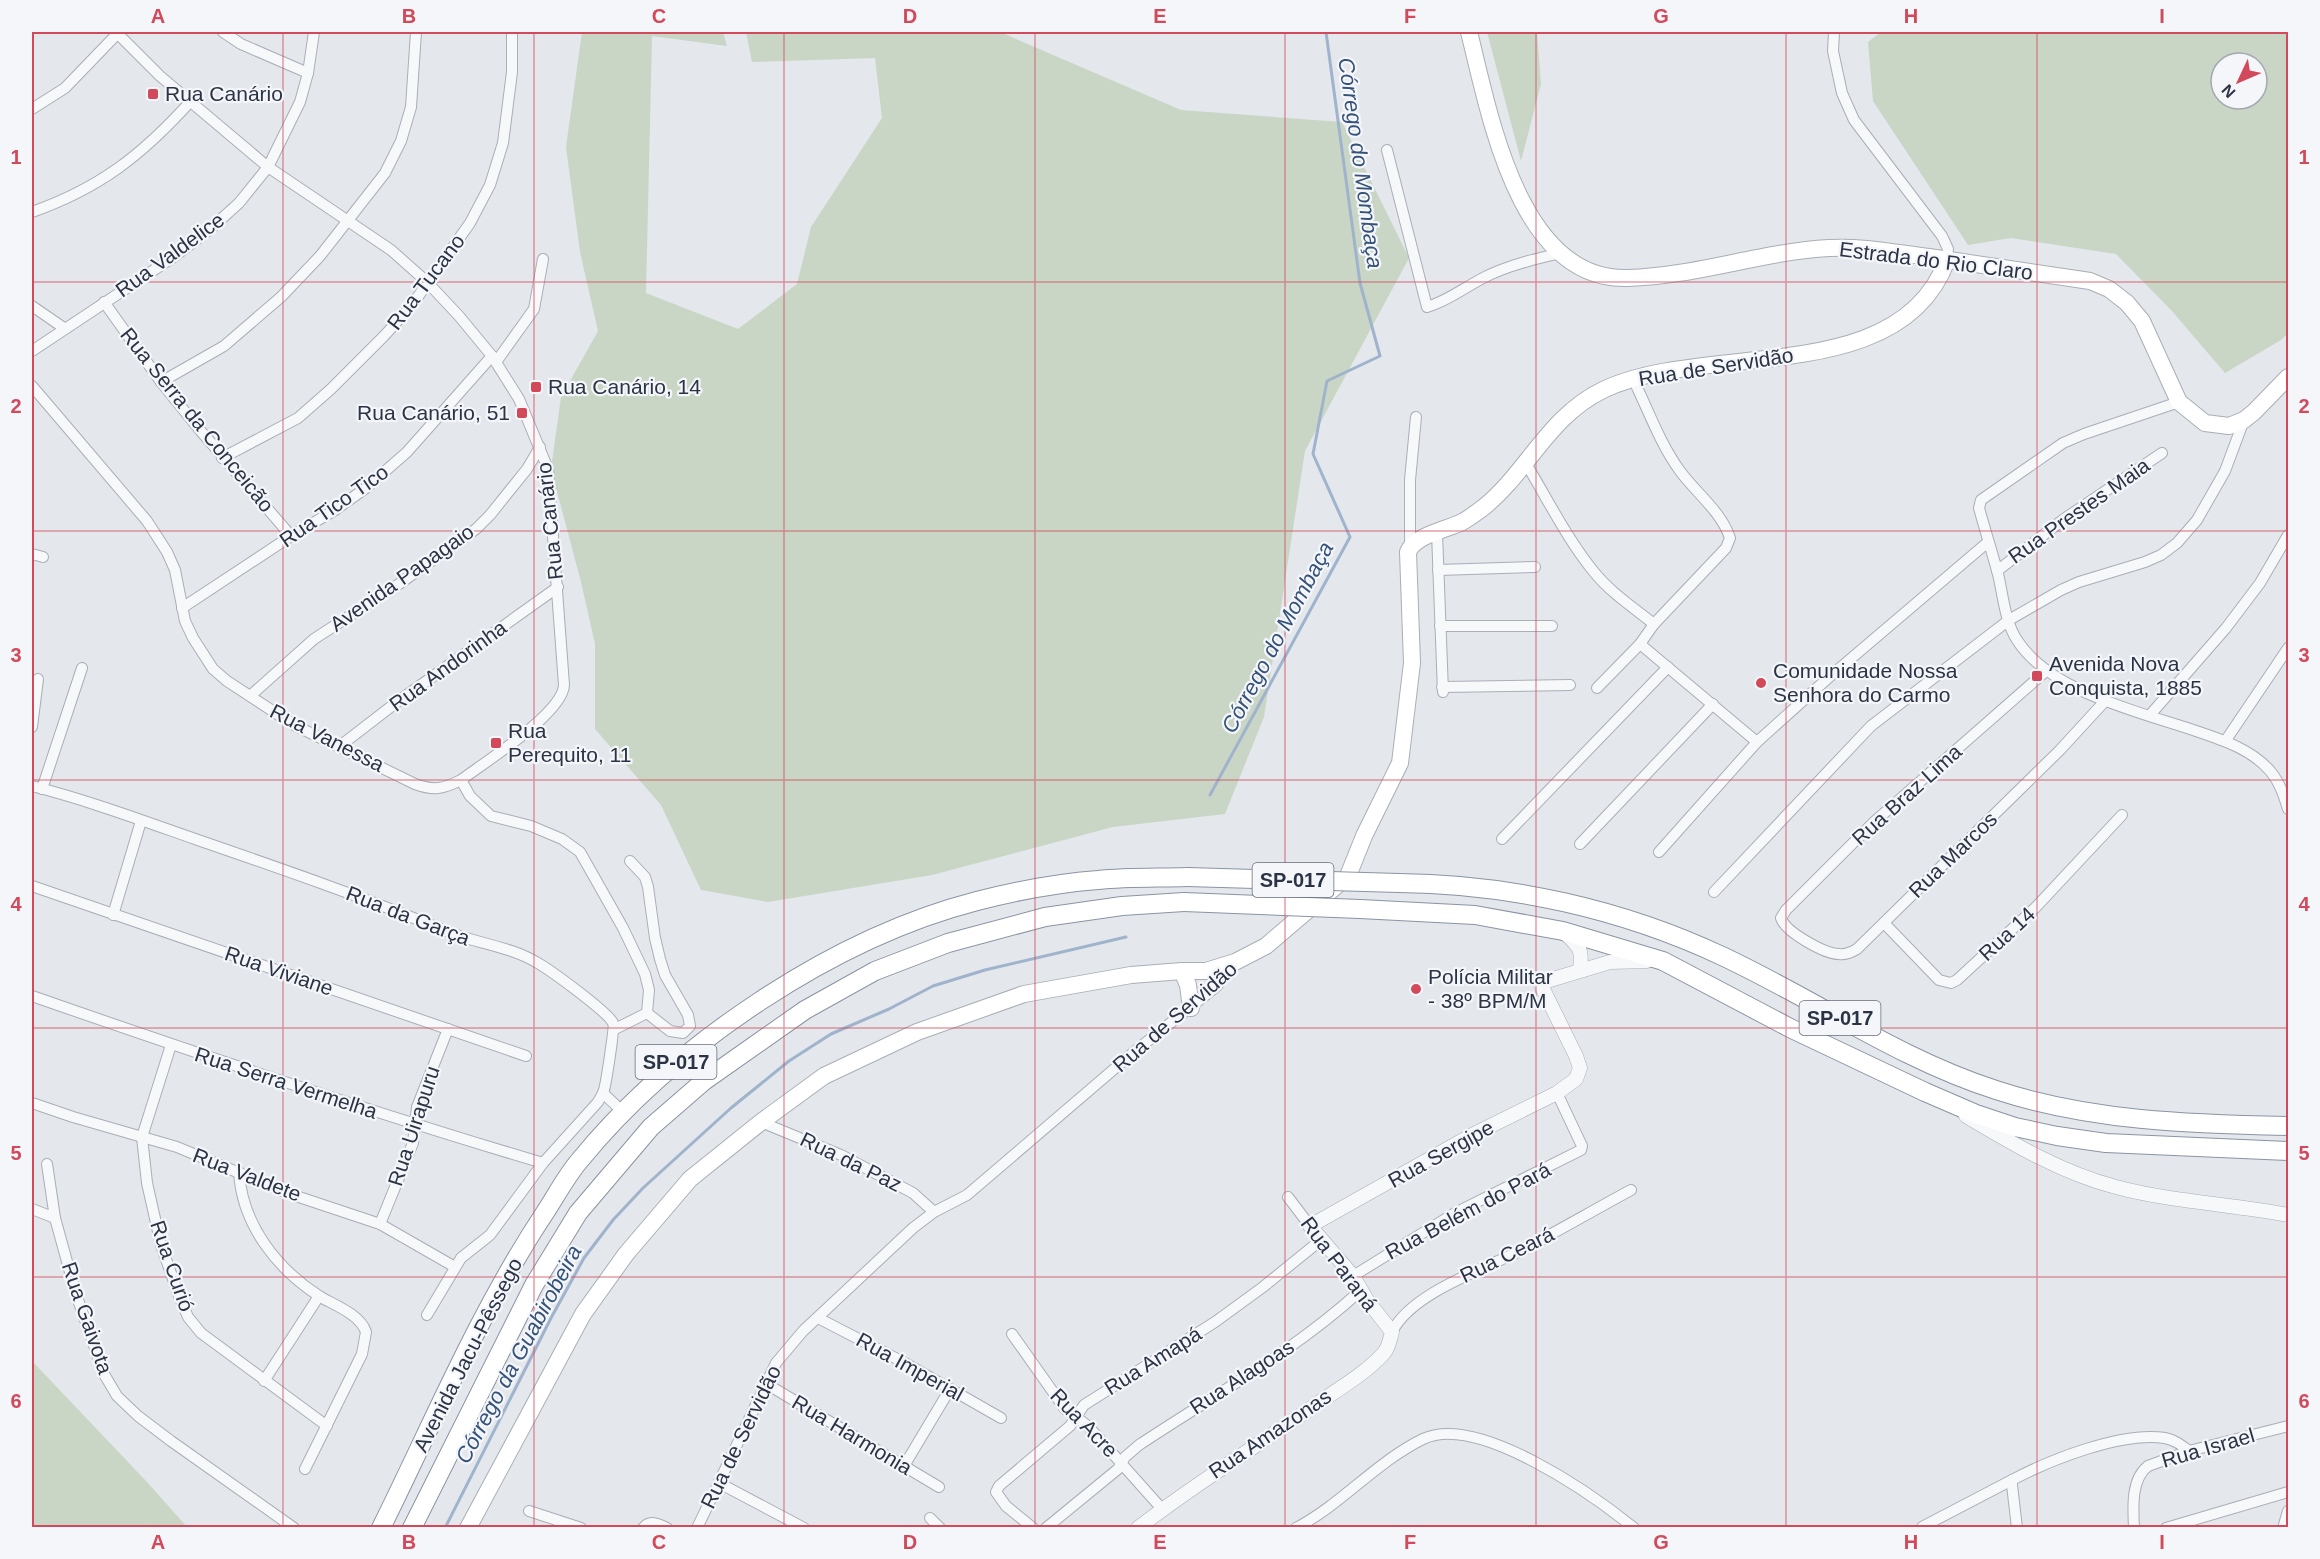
<svg xmlns="http://www.w3.org/2000/svg" width="2320" height="1559" viewBox="0 0 2320 1559" font-family="Arial,sans-serif">
	<rect width="100%" height="100%" fill="#e4e7ec"/>
	<g fill="#c9d6c5" fill-rule="evenodd">
		<polygon points="582,32 723,32 727,46 652,36 646,293 738,329 797,284 811,227 882,118 875,58 752,62 746,32 1000,32 1181,110 1342,122 1409,258 1305,451 1264,717 1225,814 1113,827 932,875 768,902 701,890 661,805 595,729 595,644 581,582 551,469 561,397 598,331 580,252 566,147"/>
		<polygon points="1487,32 1537,32 1541,84 1521,161"/>
		<path d="M1881,32H2288V333L2281,340L2225,373L2171,310L2116,254L2011,238L1968,245L1873,101L1868,42ZM2221,63H2257V99H2221Z"/>
		<polygon points="32,1361 146,1481 187,1527 32,1527"/>
	</g>
	<g fill="none" stroke-linecap="round" stroke-linejoin="round">
		<g stroke="#9fb4cc" stroke-width="3">
			<polyline points="1210,795 1350,537 1313,454 1327,381 1380,356 1360,283 1326,32"/>
			<polyline points="445,1528 551,1318 584,1258 613,1220 643,1188 731,1108 789,1061 831,1034 889,1009 933,986 985,970 1126,937"/>
		</g>
		<defs>
			<g id="minor">
				<polyline points="223,32 241,44 308,73"/>
				<polyline points="1834,32 1833,51 1842,93 1854,120 1942,236 1948,249 1947,260"/>
				<polyline points="32,109 65,88 118,33"/>
				<path d="M1387,150L1427,307C1448,301 1465,287 1485,277C1509,265 1535,259 1561,253"/>
				<path d="M32,212C100,188 142,155 190,102"/>
				<polyline points="104,302 161,382 199,429 291,536"/>
				<polyline points="32,306 64,328"/>
				<polyline points="32,351 175,256 208,231 239,203 268,167 300,102 308,73 314,32"/>
				<polyline points="496,362 534,309 543,259"/>
				<path d="M1633,379C1648,409 1660,444 1680,471C1696,493 1721,511 1730,538L1726,548L1654,624L1640,644L1757,742"/>
				<polyline points="161,382 224,346 281,297 320,256 385,173 401,141 411,107 416,32"/>
				<path d="M32,386L147,521L167,552L175,570L185,621L193,638L213,669L227,681L294,725L415,784C434,791 443,789 461,780C485,762 563,713 564,685L548,469L519,399L492,356L459,316L427,282L391,250L268,167L160,76L116,32"/>
				<path d="M2179,402L2084,434L2063,443L1981,500L1979,508C1985,530 1992,552 1998,574C2003,595 2005,622 2017,640C2050,692 2140,712 2196,731C2223,740 2253,750 2271,772C2280,783 2284,796 2288,809"/>
				<polyline points="222,458 298,418 331,389 384,336 412,305 470,223 490,185 503,143 512,72 512,32"/>
				<path d="M1525,462C1547,498 1567,539 1594,572C1611,593 1634,608 1654,624"/>
				<polyline points="1437,533 1443,692"/>
				<polyline points="1410,547 1410,480 1416,417"/>
				<polyline points="32,554 43,557"/>
				<polyline points="1438,570 1535,567"/>
				<polyline points="1997,571 2064,519 2162,453"/>
				<polyline points="182,608 291,536 335,510 366,488 407,452 492,356"/>
				<polyline points="1440,626 1552,626"/>
				<path d="M2046,671L1874,822L1786,910L1781,918C1785,932 1825,954 1839,954C1846,955 1852,952 1857,949L2060,750L2105,701"/>
				<polyline points="1442,687 1570,685"/>
				<polyline points="1597,688 1640,644"/>
				<polyline points="250,696 314,639 399,584 476,529 490,515 527,469 540,447"/>
				<polyline points="2150,715 2226,628 2260,583 2288,535"/>
				<polyline points="32,727 38,679"/>
				<polyline points="2226,740 2288,648"/>
				<polyline points="340,746 397,702 558,587"/>
				<polyline points="461,780 470,796 491,816 531,826 562,839 580,852 623,928 645,974 649,990 647,1013 615,1029"/>
				<path d="M32,786C87,800 141,820 195,839C279,868 363,897 446,931C474,943 509,946 536,962C549,969 608,1012 613,1023C615,1027 606,1083 604,1090C603,1094 600,1098 598,1102L543,1163L490,1235L461,1258L427,1315"/>
				<polyline points="42,789 82,668"/>
				<polyline points="1502,839 1668,667"/>
				<polyline points="1580,844 1713,704"/>
				<polyline points="1659,852 1757,742 1827,679 1988,542"/>
				<polyline points="630,861 645,877 648,887 655,938 660,959 665,975 688,1015 690,1026 683,1033 670,1031 647,1013"/>
				<polyline points="32,886 526,1056"/>
				<polyline points="1714,892 1871,726 2009,620 2061,590 2079,582 2145,562 2161,555 2177,543 2197,520 2225,471 2244,420"/>
				<polyline points="113,915 141,821"/>
				<polyline points="1884,923 1939,980 1951,983 1957,980 2035,908 2122,815"/>
				<path d="M32,996C201,1055 371,1112 543,1163"/>
				<polyline points="171,1045 142,1137 147,1183 161,1245 179,1296 188,1317 201,1333 327,1426"/>
				<polyline points="603,1093 623,1112"/>
				<polyline points="32,1103 73,1117 177,1147 287,1193 380,1224 455,1267"/>
				<polyline points="761,1122 841,1155 913,1193 934,1212"/>
				<polyline points="47,1164 55,1218 76,1294 104,1374 117,1396 138,1416 171,1441 294,1528"/>
				<path d="M239,1172C242,1224 276,1268 319,1296C334,1305 360,1314 366,1332L362,1354L305,1469"/>
				<polyline points="1288,1197 1310,1226"/>
				<polyline points="32,1209 55,1218"/>
				<polyline points="380,1224 413,1143 417,1107 448,1029"/>
				<polyline points="1353,1276 1455,1213 1581,1150 1582,1146 1557,1093"/>
				<polyline points="818,1318 905,1363 1001,1418"/>
				<path d="M1392,1332C1411,1293 1484,1269 1522,1250C1558,1231 1594,1210 1631,1190"/>
				<polyline points="1012,1334 1065,1409 1088,1426 1162,1509"/>
				<polyline points="264,1381 319,1296"/>
				<polyline points="765,1383 939,1487"/>
				<polyline points="904,1466 950,1389"/>
				<polyline points="719,1483 804,1528"/>
				<polyline points="529,1511 581,1528"/>
				<polyline points="930,1518 940,1528"/>
				<polyline points="1922,1527 2012,1480"/>
				<path d="M643,1528C650,1519 658,1524 667,1528"/>
				<polyline points="697,1528 776,1363 803,1331 913,1228 934,1212 967,1195 1134,1052 1217,986 1235,962"/>
				<polyline points="1033,1528 1006,1506 996,1492 999,1486 1070,1426 1084,1405 1215,1322 1263,1287 1321,1240"/>
				<path d="M1046,1528L1118,1469L1125,1457L1139,1445C1214,1395 1295,1351 1361,1290"/>
				<path d="M1296,1528C1342,1504 1376,1462 1423,1439C1477,1413 1592,1494 1634,1528"/>
				<path d="M2017,1528L2012,1485V1480C2050,1460 2122,1431 2165,1438C2175,1440 2181,1445 2189,1451"/>
				<path d="M2134,1528C2133,1507 2131,1479 2148,1466L2189,1451L2288,1426"/>
				<polyline points="2166,1528 2288,1492"/>
				<polyline points="2283,1528 2288,1511"/>
			</g>
			<g id="tertiary">
				<path d="M1564,932C1579,947 1583,948 1580,970"/>
				<path d="M1966,1116C2013,1144 2062,1173 2116,1187C2172,1202 2231,1204 2288,1215"/>
				<path d="M1138,1528C1196,1483 1259,1445 1318,1403C1340,1388 1366,1373 1384,1353C1389,1347 1390,1339 1392,1332L1367,1300L1353,1276L1310,1226L1472,1135L1557,1093L1576,1079L1580,1068L1576,1056L1540,983L1610,962L1647,961"/>
			</g>
			<g id="secondary">
				<path d="M1469,32C1489,111 1518,282 1628,278C1696,276 1761,252 1829,248C1862,246 1896,253 1929,257C1982,265 2036,273 2090,281L2109,289L2127,303L2142,321L2179,402L2205,423L2229,426L2244,420L2254,412L2288,377"/>
				<polyline points="1182,971 1188,985 1191,1008"/>
				<path d="M468,1528L583,1314L626,1254L690,1179L761,1122L824,1076L917,1032L1024,994L1131,975L1182,971H1206L1235,962L1266,946L1348,876L1364,836L1400,763L1412,663L1408,552C1415,535 1446,530 1462,522C1470,518 1477,512 1484,507C1528,471 1549,416 1603,390C1705,341 1900,389 1947,260"/>
			</g>
			<g id="trunk">
				<path d="M1399,883C1509,884 1622,909 1722,956C1814,999 1899,1059 1996,1090C2090,1121 2190,1124 2288,1126"/>
				<polyline points="1360,909 1475,915 1563,931 1663,961 1790,1028 1925,1092 1976,1114 2015,1127 2057,1136 2106,1143 2288,1151"/>
				<path d="M381,1528C434,1421 480,1310 546,1211C557,1194 567,1175 580,1160C674,1045 833,938 977,901C1016,891 1058,883 1098,880C1128,877 1158,878 1187,877"/>
				<polyline points="412,1528 534,1285 578,1213 651,1127 704,1081 805,1010 875,971 948,943 1045,917 1122,906 1184,902"/>
			</g>
		</defs>
		<use href="#minor" stroke="#a9aeb7" stroke-width="12"/>
		<use href="#tertiary" stroke="#a9aeb7" stroke-width="15"/>
		<use href="#secondary" stroke="#a9aeb7" stroke-width="18"/>
		<use href="#trunk" stroke="#8b94a3" stroke-width="20"/>
		<use href="#minor" stroke="#f7f8fa" stroke-width="10"/>
		<use href="#tertiary" stroke="#f7f8fa" stroke-width="14"/>
		<use href="#secondary" stroke="#fff" stroke-width="16"/>
		<use href="#trunk" stroke="#fff" stroke-width="18"/>
		<defs>
			<g id="trunk-bridge">
				<polyline points="1187,877 1399,883"/>
				<polyline points="1184,902 1360,909"/>
			</g>
		</defs>
		<use href="#trunk-bridge" stroke="#8b94a3" stroke-width="20" stroke-linecap="butt"/>
		<use href="#trunk-bridge" stroke="#fff" stroke-width="18"/>
	</g>
	<path fill="none" stroke="#d1495b" stroke-width="1.5" stroke-opacity="0.55" d="M283,32V1528M534,32V1528M784,32V1528M1035,32V1528M1285,32V1528M1536,32V1528M1786,32V1528M2037,32V1528M32,282H2288M32,531H2288M32,780H2288M32,1028H2288M32,1277H2288"/>
	<g fill="#d1495b" stroke="#f4f6f9" stroke-width="2">
		<rect x="147" y="88" width="12" height="12" rx="3"/>
		<rect x="530" y="381" width="12" height="12" rx="3"/>
		<rect x="516" y="407" width="12" height="12" rx="3"/>
		<rect x="2031" y="670" width="12" height="12" rx="3"/>
		<circle cx="1761" cy="683" r="6"/>
		<rect x="490" y="737" width="12" height="12" rx="3"/>
		<circle cx="1416" cy="989" r="6"/>
	</g>
	<g text-anchor="middle" stroke-width="4.5" stroke-linejoin="round" paint-order="stroke">
		<g fill="#f4f6f9" stroke="#676e7b" stroke-width="1.5">
			<rect x="1252.5" y="863" width="81" height="34" rx="4.5"/>
			<rect x="1799.5" y="1001" width="81" height="34" rx="4.5"/>
			<rect x="635.5" y="1045" width="81" height="34" rx="4.5"/>
		</g>
		<g font-size="20" font-weight="bold" fill="#2b3445">
			<text x="1293" y="887">SP-017</text>
			<text x="1840" y="1025">SP-017</text>
			<text x="676" y="1069">SP-017</text>
		</g>
		<g font-size="21" fill="#2b3445" stroke="#f4f6f9" text-anchor="start">
			<text x="165" y="101">Rua Canário</text>
			<text x="548" y="394">Rua Canário, 14</text>
			<text x="510" y="420" text-anchor="end">Rua Canário, 51</text>
			<text x="2049" y="671">Avenida Nova<tspan x="2049" dy="24">Conquista, 1885</tspan></text>
			<text x="1773" y="678">Comunidade Nossa<tspan x="1773" dy="24">Senhora do Carmo</tspan></text>
			<text x="508" y="738">Rua<tspan x="508" dy="24">Perequito, 11</tspan></text>
			<text x="1428" y="984">Polícia Militar<tspan x="1428" dy="24">- 38º BPM/M</tspan></text>
		</g>
		<g font-size="21" fill="#2b3445" stroke="#f4f6f9">
			<text transform="translate(170 255) rotate(-36)" y="7">Rua Valdelice</text>
			<text transform="translate(1936 261) rotate(7)" y="7">Estrada do Rio Claro</text>
			<text transform="translate(426 282) rotate(-53)" y="7">Rua Tucano</text>
			<text transform="translate(1716 367) rotate(-9)" y="7">Rua de Servidão</text>
			<text transform="translate(197 420) rotate(51)" y="7">Rua Serra da Conceicão</text>
			<text transform="translate(334 506) rotate(-35)" y="7">Rua Tico Tico</text>
			<text transform="translate(2079 511) rotate(-35)" y="7">Rua Prestes Maia</text>
			<text transform="translate(550 521) rotate(-96)" y="7">Rua Canário</text>
			<text transform="translate(402 578) rotate(-35)" y="7">Avenida Papagaio</text>
			<text transform="translate(448 666) rotate(-36)" y="7">Rua Andorinha</text>
			<text transform="translate(327 738) rotate(27)" y="7">Rua Vanessa</text>
			<text transform="translate(1907 795) rotate(-42)" y="7">Rua Braz Lima</text>
			<text transform="translate(1953 855) rotate(-44)" y="7">Rua Marcos</text>
			<text transform="translate(408 916) rotate(21)" y="7">Rua da Garça</text>
			<text transform="translate(2007 934) rotate(-43)" y="7">Rua 14</text>
			<text transform="translate(279 971) rotate(19)" y="7">Rua Viviane</text>
			<text transform="translate(1175 1017) rotate(-41)" y="7">Rua de Servidão</text>
			<text transform="translate(286 1083) rotate(18)" y="7">Rua Serra Vermelha</text>
			<text transform="translate(414 1126) rotate(-72)" y="7">Rua Uirapuru</text>
			<text transform="translate(1441 1154) rotate(-29)" y="7">Rua Sergipe</text>
			<text transform="translate(851 1162) rotate(26)" y="7">Rua da Paz</text>
			<text transform="translate(247 1175) rotate(21)" y="7">Rua Valdete</text>
			<text transform="translate(1468 1211) rotate(-28)" y="7">Rua Belém do Pará</text>
			<text transform="translate(1507 1255) rotate(-26)" y="7">Rua Ceará</text>
			<text transform="translate(1339 1264) rotate(53)" y="7">Rua Paraná</text>
			<text transform="translate(172 1266) rotate(71)" y="7">Rua Curió</text>
			<text transform="translate(87 1318) rotate(71)" y="7">Rua Gaivota</text>
			<text transform="translate(468 1355) rotate(-63)" y="7">Avenida Jacu-Pêssego</text>
			<text transform="translate(1153 1361) rotate(-32)" y="7">Rua Amapá</text>
			<text transform="translate(910 1367) rotate(29)" y="7">Rua Imperial</text>
			<text transform="translate(1242 1377) rotate(-33)" y="7">Rua Alagoas</text>
			<text transform="translate(1084 1423) rotate(46)" y="7">Rua Acre</text>
			<text transform="translate(1270 1434) rotate(-34)" y="7">Rua Amazonas</text>
			<text transform="translate(852 1435) rotate(31)" y="7">Rua Harmonia</text>
			<text transform="translate(741 1437) rotate(-64)" y="7">Rua de Servidão</text>
			<text transform="translate(2208 1448) rotate(-16)" y="7">Rua Israel</text>
		</g>
		<g font-size="22" font-style="italic" fill="#34527a" stroke="#f4f6f9">
			<text transform="translate(1361 163) rotate(82)" y="8">Córrego do Mombaça</text>
			<text transform="translate(1277 637) rotate(-62)" y="8">Córrego do Mombaça</text>
			<text transform="translate(518 1354) rotate(-62)" y="8">Córrego da Guabirobeira</text>
		</g>
	</g>
	<rect width="2320" height="1559" fill="none" stroke="#f4f6f9" stroke-width="66"/>
	<g transform="translate(2239 81) rotate(226)"><circle r="28" fill="#f4f6f9" stroke="#a4a8b1" stroke-width="1.5"/>
	<path d="M0-4.5L10 22L0 15L-10 22Z" fill="#d1495b"/>
	<text y="-9" font-size="16" font-weight="bold" text-anchor="middle" fill="#2b3445">N</text>
	</g>
	<rect x="33" y="33" width="2254" height="1493" fill="none" stroke="#d1495b" stroke-width="2"/>
	<g font-size="20" text-anchor="middle" font-weight="bold" fill="#d1495b">
		<text x="158" y="23">A</text>
		<text x="409" y="23">B</text>
		<text x="659" y="23">C</text>
		<text x="910" y="23">D</text>
		<text x="1160" y="23">E</text>
		<text x="1410" y="23">F</text>
		<text x="1661" y="23">G</text>
		<text x="1911" y="23">H</text>
		<text x="2162" y="23">I</text>
		<text x="16" y="164">1</text>
		<text x="2304" y="164">1</text>
		<text x="16" y="413">2</text>
		<text x="2304" y="413">2</text>
		<text x="16" y="662">3</text>
		<text x="2304" y="662">3</text>
		<text x="16" y="911">4</text>
		<text x="2304" y="911">4</text>
		<text x="16" y="1160">5</text>
		<text x="2304" y="1160">5</text>
		<text x="16" y="1408">6</text>
		<text x="2304" y="1408">6</text>
		<text x="158" y="1549">A</text>
		<text x="409" y="1549">B</text>
		<text x="659" y="1549">C</text>
		<text x="910" y="1549">D</text>
		<text x="1160" y="1549">E</text>
		<text x="1410" y="1549">F</text>
		<text x="1661" y="1549">G</text>
		<text x="1911" y="1549">H</text>
		<text x="2162" y="1549">I</text>
	</g>
</svg>
